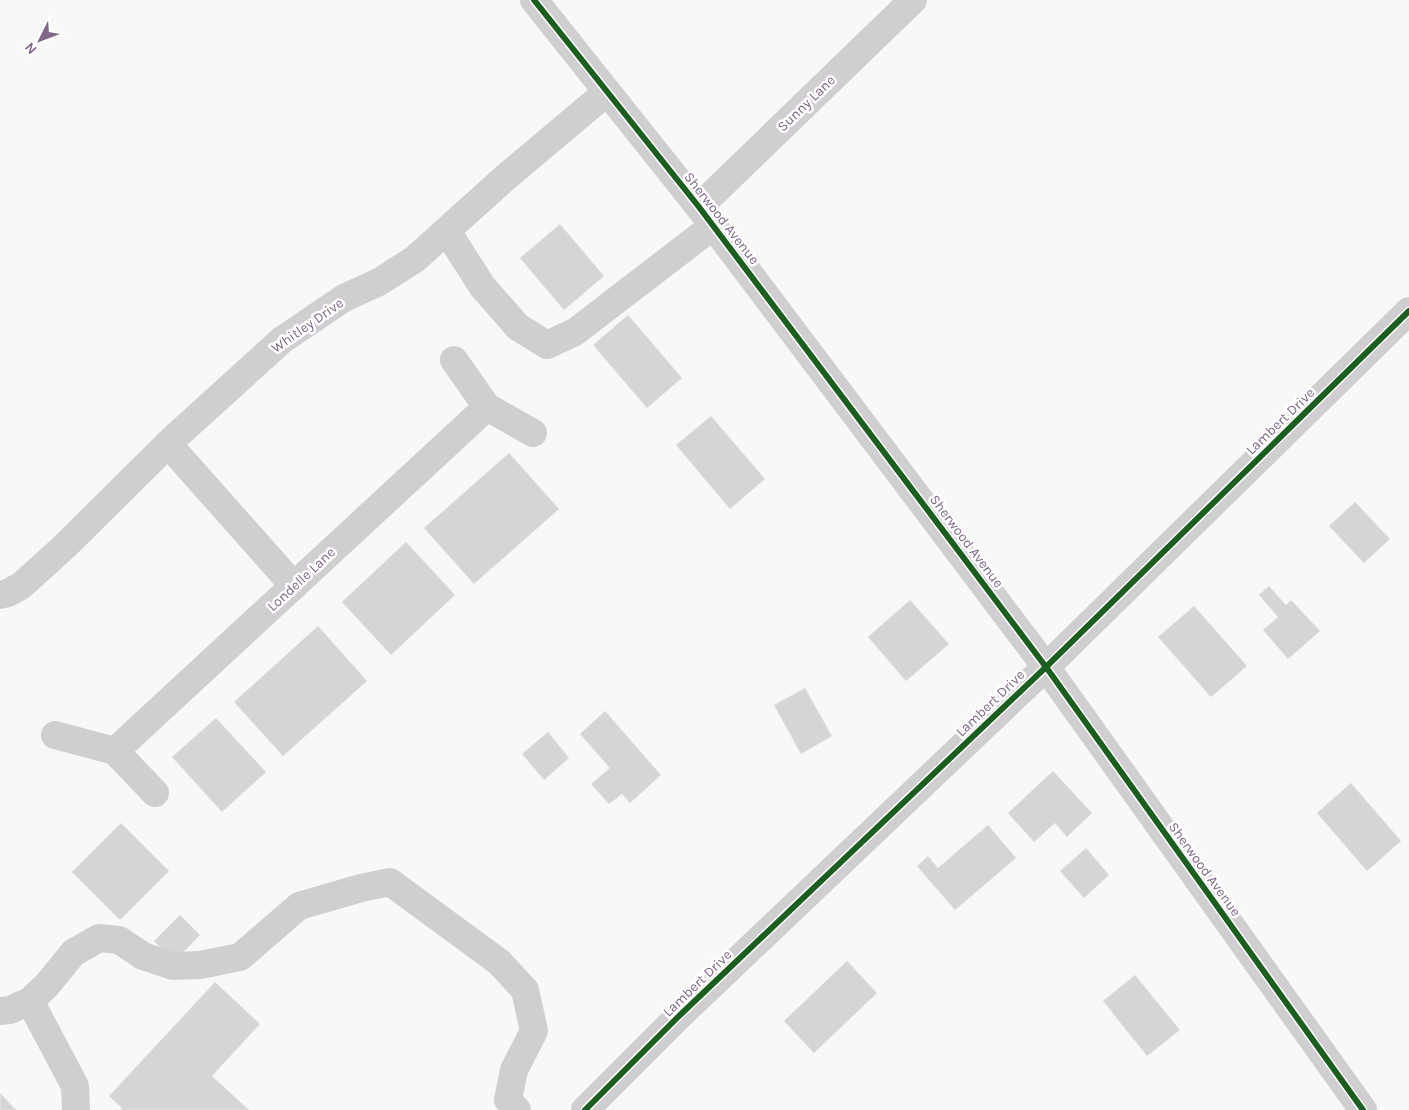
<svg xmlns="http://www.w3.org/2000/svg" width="1409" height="1110" viewBox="0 0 1409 1110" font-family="Karla,sans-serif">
	<rect width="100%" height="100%" fill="#f7f8f7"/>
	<g fill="#d5d4d6" stroke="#e7e8e7">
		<polygon points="560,224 604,276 564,310 520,258"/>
		<polygon points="628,315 682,378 647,408 593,345"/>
		<polygon points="711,416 765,479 730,509 676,445"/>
		<polygon points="509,453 559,509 474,584 424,528"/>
		<polygon points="1355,502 1390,539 1364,563 1329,526"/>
		<polygon points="406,542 455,595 391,655 342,602"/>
		<polygon points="1269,586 1286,605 1291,600 1320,631 1288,659 1263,630 1278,617 1259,595"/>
		<polygon points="910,600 949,644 906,681 868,637"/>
		<polygon points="1194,606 1247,666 1211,697 1158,637"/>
		<polygon points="318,626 367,681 283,756 234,702"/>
		<polygon points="805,688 832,736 801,754 774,705"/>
		<polygon points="605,711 661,775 630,803 622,794 609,804 591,784 610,768 580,734"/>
		<polygon points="216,718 266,772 222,812 172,757"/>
		<polygon points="548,732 569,758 544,780 522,754"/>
		<polygon points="1053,771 1092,813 1067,837 1055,823 1034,842 1008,813"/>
		<polygon points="1351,783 1401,841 1367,871 1317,813"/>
		<polygon points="121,823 169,871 120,920 72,872"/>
		<polygon points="988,825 1016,858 955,910 917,866 928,856 938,868"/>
		<polygon points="1086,848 1109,875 1084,898 1060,871"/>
		<polygon points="180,915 200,935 174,962 154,941"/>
		<polygon points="847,961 877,993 814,1053 784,1021"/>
		<polygon points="1135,975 1180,1030 1147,1056 1103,1001"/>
		<polygon points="215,982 260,1024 212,1076 249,1110 121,1110 122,1108 109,1096"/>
		<polygon points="0,1093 16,1110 0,1110"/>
	</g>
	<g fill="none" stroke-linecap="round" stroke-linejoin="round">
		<g stroke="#d0ced1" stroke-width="28">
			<polyline points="534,0 699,207 1046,667 1363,1110"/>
			<polyline points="699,207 913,0"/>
			<polyline points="447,231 482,286 518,327 547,345 575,332 713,226"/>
			<polyline points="454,360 487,407 533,433"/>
			<polyline points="168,444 294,586"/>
			<polyline points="0,595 8,593 22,585 65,546 174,438 282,340 344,298 379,282 415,259 506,177 607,92"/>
			<polyline points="55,735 115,751 155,793"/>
			<polyline points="115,751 487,407"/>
			<polyline points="30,1001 75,1086 76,1110"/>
			<polyline points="0,1011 10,1010 30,1001 47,985 73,953 99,938 119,940 143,956 173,966 200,965 240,957 299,906 361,888 390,882 499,962 525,990 534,1031 514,1070 508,1100 517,1110"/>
			<polyline points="585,1110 679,1016 1046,667 1409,311"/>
		</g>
		<defs>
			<g id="cycleway">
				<polyline points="534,0 699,207 1046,667 1363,1110"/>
				<polyline points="585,1110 679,1016 1046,667 1409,311"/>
			</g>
		</defs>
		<use href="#cycleway" stroke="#fff" stroke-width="9"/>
		<use href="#cycleway" stroke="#1b5e20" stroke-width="6"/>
	</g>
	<g text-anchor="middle" stroke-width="5" stroke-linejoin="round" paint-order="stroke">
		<g font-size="14" fill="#816789" stroke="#fff">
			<text transform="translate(806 103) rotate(-44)" y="5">Sunny Lane</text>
			<text transform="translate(722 218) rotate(52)" y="5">Sherwood Avenue</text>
			<text transform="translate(307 325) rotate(-35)" y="5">Whitley Drive</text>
			<text transform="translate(1280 421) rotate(-44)" y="5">Lambert Drive</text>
			<text transform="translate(967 541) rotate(53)" y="5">Sherwood Avenue</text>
			<text transform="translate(301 579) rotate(-43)" y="5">Londelle Lane</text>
			<text transform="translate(990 703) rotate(-44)" y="5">Lambert Drive</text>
			<text transform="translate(1205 869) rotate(54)" y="5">Sherwood Avenue</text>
			<text transform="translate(697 983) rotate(-44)" y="5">Lambert Drive</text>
		</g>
	</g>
	<g transform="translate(40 40) rotate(228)" stroke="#ffffff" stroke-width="4" paint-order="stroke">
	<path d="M0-4L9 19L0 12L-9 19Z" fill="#816789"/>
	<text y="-8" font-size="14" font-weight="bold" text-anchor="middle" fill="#816789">N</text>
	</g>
</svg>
